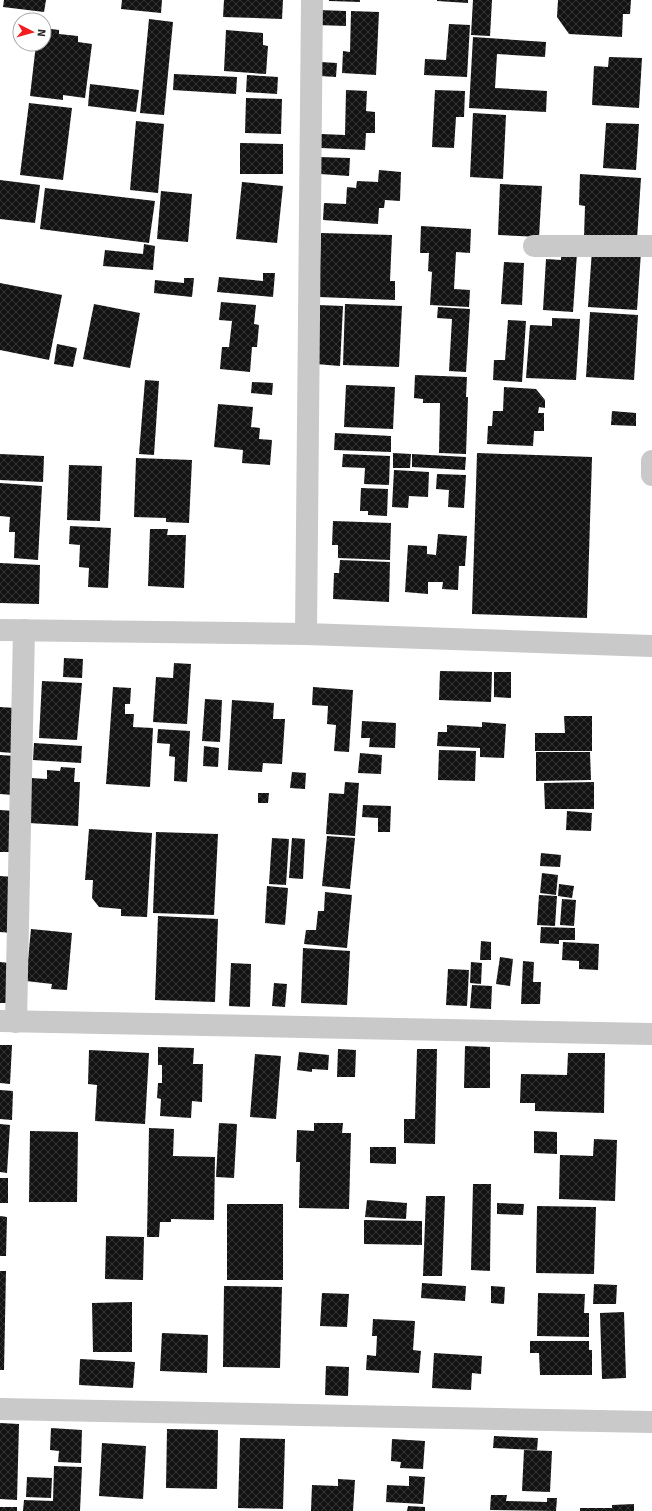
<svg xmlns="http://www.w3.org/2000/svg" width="652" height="1511" viewBox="0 0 652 1511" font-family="Signika,sans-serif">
	<defs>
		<pattern id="building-cross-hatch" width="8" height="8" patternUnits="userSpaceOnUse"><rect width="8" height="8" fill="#131313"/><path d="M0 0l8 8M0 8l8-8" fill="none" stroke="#363636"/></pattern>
	</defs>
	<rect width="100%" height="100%" fill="#fff"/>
	<g fill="url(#building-cross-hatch)">
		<polygon points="4,0 46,0 44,12 3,7"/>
		<polygon points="122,0 162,0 161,13 121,9"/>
		<polygon points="224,0 283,0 282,19 223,17"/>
		<polygon points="329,0 360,0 360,2 329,1"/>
		<polygon points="437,0 468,0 468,3 437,1"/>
		<polygon points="473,0 492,0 490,36 471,35"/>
		<polygon points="558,0 631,0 630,14 623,14 622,37 569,34 557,17"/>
		<polygon points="318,10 346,11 346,26 317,25"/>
		<polygon points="351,11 379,12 376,75 342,73 343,51 350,52"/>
		<polygon points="149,19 173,22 164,115 140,113"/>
		<polygon points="449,24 470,25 467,77 424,75 425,59 446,60"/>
		<polygon points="44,28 59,30 59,34 78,36 78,42 92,44 85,98 63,95 63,100 30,96 36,44 44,44"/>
		<polygon points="226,30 263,33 263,45 268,46 266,74 224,71"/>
		<polygon points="473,37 546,42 545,57 497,54 495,88 547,91 546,112 469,108"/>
		<polygon points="609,57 642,58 639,108 592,105 594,66 608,67"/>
		<polygon points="320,62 337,63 336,77 320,76"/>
		<polygon points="174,74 237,77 236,94 173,90"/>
		<polygon points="247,75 278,77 277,94 246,92"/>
		<polygon points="90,84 139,90 136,112 88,106"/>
		<polygon points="346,90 367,91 366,111 375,112 375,133 366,133 365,150 321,148 321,134 345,135"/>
		<polygon points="435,90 465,91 464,117 456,117 454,148 432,147"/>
		<polygon points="246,98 282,99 281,134 245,133"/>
		<polygon points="29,103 72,108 63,180 20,175"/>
		<polygon points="473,113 506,115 503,179 470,177"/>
		<polygon points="136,121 164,124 158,193 130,190"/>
		<polygon points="606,123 639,124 636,170 603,168"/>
		<polygon points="240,143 283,144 283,174 240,174"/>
		<polygon points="320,157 350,158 349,176 320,174"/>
		<polygon points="379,170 401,172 400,201 385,200 384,208 379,208 378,224 323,220 324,203 346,204 347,187 356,188 357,181 378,182"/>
		<polygon points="580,174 641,178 637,239 584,237 585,206 579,205"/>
		<polygon points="0,180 40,185 35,223 0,219"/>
		<polygon points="242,182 283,186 277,243 236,239"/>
		<polygon points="500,184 542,186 539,237 498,235"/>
		<polygon points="45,188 155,201 149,243 40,229"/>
		<polygon points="161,191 192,194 188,242 157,239"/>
		<polygon points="421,226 471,229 470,253 456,252 454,289 470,290 469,307 430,305 432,272 428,271 429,253 420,253"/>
		<polygon points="321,233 392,235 390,281 395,281 395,300 319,297"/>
		<polygon points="144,244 155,246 153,270 103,266 105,250 143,254"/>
		<polygon points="592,250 641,252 637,310 588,307"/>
		<polygon points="561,252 577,253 573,312 543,310 546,259 561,260"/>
		<polygon points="504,262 524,263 522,305 501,304"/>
		<polygon points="263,273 275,273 273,297 217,292 219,277 263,281"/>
		<polygon points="184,278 194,278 192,297 154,293 155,280 184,283"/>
		<polygon points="0,283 62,295 49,360 0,350"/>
		<polygon points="221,302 256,305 254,324 259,325 257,347 252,347 250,372 220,369 222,347 229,347 232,321 219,320"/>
		<polygon points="94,304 140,313 130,368 83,359"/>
		<polygon points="345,304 402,306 399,367 343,365"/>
		<polygon points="318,305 343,306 340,366 316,364"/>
		<polygon points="438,307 470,309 466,372 449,371 452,319 437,318"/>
		<polygon points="590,312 638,315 634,380 586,377"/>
		<polygon points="552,318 580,319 576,380 526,378 530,325 552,326"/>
		<polygon points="508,320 526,321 522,382 493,380 494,360 505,360"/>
		<polygon points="57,344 77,348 73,367 54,364"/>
		<polygon points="415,375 467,377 466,397 468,397 466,454 439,453 440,403 423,403 423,399 414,398"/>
		<polygon points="145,380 159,381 154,455 139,454"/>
		<polygon points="252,382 273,383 272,395 251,393"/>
		<polygon points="346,385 395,387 393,429 344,427"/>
		<polygon points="504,387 536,389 545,400 545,408 539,407 538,413 544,413 544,431 534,431 533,446 487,444 488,426 492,426 493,411 503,411"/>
		<polygon points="218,404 253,407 251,427 260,428 259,439 272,440 270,465 242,463 243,450 214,447"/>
		<polygon points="612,411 636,413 636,426 611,425"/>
		<polygon points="335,433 391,436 391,452 334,450"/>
		<polygon points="393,453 411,454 410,468 393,468"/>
		<polygon points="477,453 592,457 587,618 472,614"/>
		<polygon points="0,454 44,456 43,482 0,480"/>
		<polygon points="343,454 390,456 389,485 364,484 365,468 342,467"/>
		<polygon points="412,454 466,457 465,470 412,467"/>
		<polygon points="136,458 192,460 189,523 166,522 166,518 134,517"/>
		<polygon points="69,465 102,466 100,521 67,520"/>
		<polygon points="394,470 429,472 428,497 409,496 408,508 392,507"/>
		<polygon points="437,474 466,475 464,508 448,507 449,490 436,489"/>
		<polygon points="0,483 42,486 38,560 14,558 15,532 9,532 10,517 0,516"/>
		<polygon points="361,488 388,489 387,516 368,515 368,511 360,511"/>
		<polygon points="333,521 391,523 390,560 338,558 338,545 332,545"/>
		<polygon points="70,526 111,528 108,588 88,587 89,568 79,567 80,545 69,544"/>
		<polygon points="150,529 168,529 167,535 186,535 184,588 148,586"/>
		<polygon points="438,534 467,536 465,566 459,566 458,590 442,589 443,582 428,582 428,594 405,592 408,545 427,546 427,554 436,555"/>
		<polygon points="340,560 390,562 389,602 333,599 334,573 339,573"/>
		<polygon points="0,563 40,565 39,604 0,603"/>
		<polygon points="64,658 83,659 82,678 63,677"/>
		<polygon points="174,663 191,664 187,724 153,722 156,677 173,678"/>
		<polygon points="440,671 492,672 491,702 439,700"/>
		<polygon points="494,672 511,672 511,698 494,697"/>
		<polygon points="42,681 82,683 77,740 39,738"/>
		<polygon points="113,687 131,688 130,704 125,704 125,714 134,714 133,727 153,728 150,787 106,784"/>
		<polygon points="313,687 353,690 349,752 334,751 336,725 327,724 328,706 312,705"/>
		<polygon points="205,699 222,700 220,742 202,741"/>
		<polygon points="232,700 274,703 273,719 285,719 282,764 263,763 262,772 228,770"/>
		<polygon points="0,707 15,708 13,753 0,752"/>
		<polygon points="564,716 592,716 592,751 535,751 535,733 565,733"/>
		<polygon points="362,721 396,723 395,748 369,747 370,738 361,738"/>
		<polygon points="482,722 506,724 504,758 480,757 480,748 437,746 438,732 447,732 447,725 482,727"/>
		<polygon points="158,729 190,731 187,782 174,781 175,757 169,756 170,744 157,743"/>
		<polygon points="34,743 82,746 81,763 33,760"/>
		<polygon points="204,746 219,748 218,767 203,766"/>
		<polygon points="439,750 476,751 475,781 438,780"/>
		<polygon points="536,752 590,752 591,780 536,781"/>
		<polygon points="360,753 382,755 381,774 358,773"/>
		<polygon points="0,755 15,756 13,795 0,794"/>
		<polygon points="61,767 75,768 74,782 80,782 78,826 29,823 31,778 47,779 47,770 60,771"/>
		<polygon points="292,772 306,773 305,789 290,788"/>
		<polygon points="345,782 359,783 355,836 326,834 329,793 344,794"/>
		<polygon points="594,782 594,809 545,809 544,783"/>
		<polygon points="258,793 269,793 268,803 258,803"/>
		<polygon points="363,805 391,806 390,832 378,832 378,818 362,817"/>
		<polygon points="0,810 14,811 15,852 0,852"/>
		<polygon points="567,811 592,813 591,831 566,830"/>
		<polygon points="89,829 152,833 147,917 121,916 121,909 99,907 92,898 93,880 85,880"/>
		<polygon points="156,832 218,834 214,915 153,913"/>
		<polygon points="327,836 355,838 350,889 322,886"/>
		<polygon points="272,838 289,839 286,885 269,884"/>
		<polygon points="292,838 305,839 303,879 289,878"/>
		<polygon points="541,853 561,855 560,867 540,866"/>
		<polygon points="542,873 558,875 556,895 540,893"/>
		<polygon points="0,876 14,877 12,933 0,932"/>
		<polygon points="559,884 574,886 572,898 558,896"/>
		<polygon points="267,886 288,888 285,925 265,923"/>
		<polygon points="325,892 352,895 347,948 304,944 306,930 316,930 318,911 324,911"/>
		<polygon points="539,895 557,896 555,926 537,925"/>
		<polygon points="562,899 576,900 574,926 560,925"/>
		<polygon points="158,916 218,919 215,1002 155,1000"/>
		<polygon points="541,927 575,928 575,940 559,940 559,944 540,943"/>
		<polygon points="31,929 72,933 67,990 51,989 52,984 26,981"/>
		<polygon points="481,941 491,942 491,960 480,960"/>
		<polygon points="563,942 599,944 598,970 579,969 579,961 562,960"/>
		<polygon points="303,948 350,951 347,1005 301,1003"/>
		<polygon points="500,957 513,959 510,986 496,984"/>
		<polygon points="523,961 534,962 533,982 541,982 540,1004 521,1004"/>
		<polygon points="0,962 9,963 7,1003 0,1003"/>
		<polygon points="471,962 482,963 481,984 470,983"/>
		<polygon points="231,963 251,964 250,1007 229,1006"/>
		<polygon points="448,969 469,970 467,1006 446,1005"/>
		<polygon points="274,983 287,984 285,1007 272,1006"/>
		<polygon points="472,985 492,986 491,1009 470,1008"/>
		<polygon points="0,1045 12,1045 10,1084 0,1083"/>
		<polygon points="465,1046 490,1047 490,1088 464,1088"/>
		<polygon points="158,1047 194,1048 193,1064 203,1064 202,1102 192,1101 191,1118 160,1116 161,1099 157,1098 158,1083 162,1083 162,1065 158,1065"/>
		<polygon points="338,1049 356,1050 355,1077 337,1077"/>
		<polygon points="417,1049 437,1049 435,1144 404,1143 404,1119 415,1119"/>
		<polygon points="89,1050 149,1053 145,1124 95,1121 97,1085 88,1084"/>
		<polygon points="299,1052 329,1055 328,1070 312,1069 312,1072 297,1070"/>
		<polygon points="568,1053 605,1053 604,1113 535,1111 535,1103 520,1103 521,1074 567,1075"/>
		<polygon points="255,1054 281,1056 276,1119 250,1117"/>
		<polygon points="0,1090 13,1091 12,1120 0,1119"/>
		<polygon points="219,1123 237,1124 234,1178 216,1177"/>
		<polygon points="314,1123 343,1123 342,1133 351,1133 349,1209 299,1208 300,1162 296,1162 297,1130 314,1131"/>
		<polygon points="0,1124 10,1125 7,1173 0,1172"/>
		<polygon points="149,1128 174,1129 173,1156 215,1157 214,1220 171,1219 171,1222 160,1222 159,1237 147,1237"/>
		<polygon points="30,1131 78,1132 77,1202 29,1202"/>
		<polygon points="534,1131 557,1132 557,1154 534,1153"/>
		<polygon points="594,1139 617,1140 615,1201 559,1199 560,1155 593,1156"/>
		<polygon points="370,1147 396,1147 396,1164 370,1163"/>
		<rect x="0" y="1178" width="8" height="25"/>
		<polygon points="473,1184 491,1184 490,1271 471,1270"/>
		<polygon points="426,1196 445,1196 442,1276 423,1276"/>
		<polygon points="367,1200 407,1203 406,1219 365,1217"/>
		<polygon points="497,1203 524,1204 523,1215 497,1214"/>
		<rect x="227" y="1204" width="56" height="76"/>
		<polygon points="537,1206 596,1207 594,1274 536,1273"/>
		<polygon points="0,1216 7,1217 6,1256 0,1256"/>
		<polygon points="364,1220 422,1221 422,1245 364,1244"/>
		<polygon points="106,1236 144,1237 143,1280 105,1279"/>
		<polygon points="0,1271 6,1271 4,1370 0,1370"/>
		<polygon points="422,1283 466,1286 465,1301 421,1298"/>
		<polygon points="594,1284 617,1285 616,1304 593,1304"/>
		<polygon points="224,1286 282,1287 280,1368 223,1367"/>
		<polygon points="491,1286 505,1287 504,1304 491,1303"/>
		<polygon points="322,1293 349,1294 347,1327 320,1326"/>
		<polygon points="538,1293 585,1294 584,1313 589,1313 589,1337 537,1336"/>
		<polygon points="132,1302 132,1352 93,1352 92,1303"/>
		<polygon points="624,1312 626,1378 602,1379 600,1313"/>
		<polygon points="373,1319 415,1321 413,1350 421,1351 419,1373 366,1370 367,1355 376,1356 377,1336 372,1336"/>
		<polygon points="162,1333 208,1335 207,1373 160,1371"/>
		<polygon points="530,1341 589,1341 589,1350 592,1350 592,1375 540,1375 539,1353 530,1353"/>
		<polygon points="434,1353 482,1356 481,1374 472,1373 471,1390 432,1388"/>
		<polygon points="80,1359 135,1362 133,1388 79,1385"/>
		<polygon points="326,1366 349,1367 348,1396 325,1395"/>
		<polygon points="0,1423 19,1424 17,1500 0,1499"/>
		<polygon points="51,1428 82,1430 81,1463 58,1462 59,1451 50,1450"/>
		<polygon points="167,1429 218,1430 217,1489 166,1488"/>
		<polygon points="494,1436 538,1438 537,1450 493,1448"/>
		<polygon points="240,1438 285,1439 283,1509 238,1508"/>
		<polygon points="392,1439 425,1441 423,1469 400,1468 401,1462 391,1461"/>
		<polygon points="102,1443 146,1446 143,1499 99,1496"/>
		<polygon points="524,1450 552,1451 550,1492 522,1491"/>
		<polygon points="54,1466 82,1467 80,1511 23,1511 24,1500 53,1501"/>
		<polygon points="409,1476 425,1477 423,1504 386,1502 387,1485 409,1486"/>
		<polygon points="27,1477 52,1478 51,1498 26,1497"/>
		<polygon points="338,1479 355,1480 353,1511 311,1511 312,1485 338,1486"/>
		<polygon points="491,1495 507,1495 506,1501 547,1502 547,1498 557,1498 556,1511 490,1510"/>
		<polygon points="634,1504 634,1511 580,1511 580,1508 612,1508 612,1505"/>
		<polygon points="408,1506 425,1507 425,1511 407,1511"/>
		<rect x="0" y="1507" width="17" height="4"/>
	</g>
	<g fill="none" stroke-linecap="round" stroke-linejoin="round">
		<g stroke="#c9c9c9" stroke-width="22">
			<polyline points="534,246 652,246"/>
			<polyline points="652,461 652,475"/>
			<polyline points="0,630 306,634 652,646"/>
			<polyline points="306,634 312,0"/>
			<polyline points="0,1021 652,1034"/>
			<polyline points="16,1022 24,630"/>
			<polyline points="0,1409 652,1422"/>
		</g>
	</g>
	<g transform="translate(32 32) rotate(96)"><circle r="19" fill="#ffffff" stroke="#ababab"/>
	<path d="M0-3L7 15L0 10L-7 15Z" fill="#f31d1f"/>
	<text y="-6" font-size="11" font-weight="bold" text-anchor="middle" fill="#2c2c2c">N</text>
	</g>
</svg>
